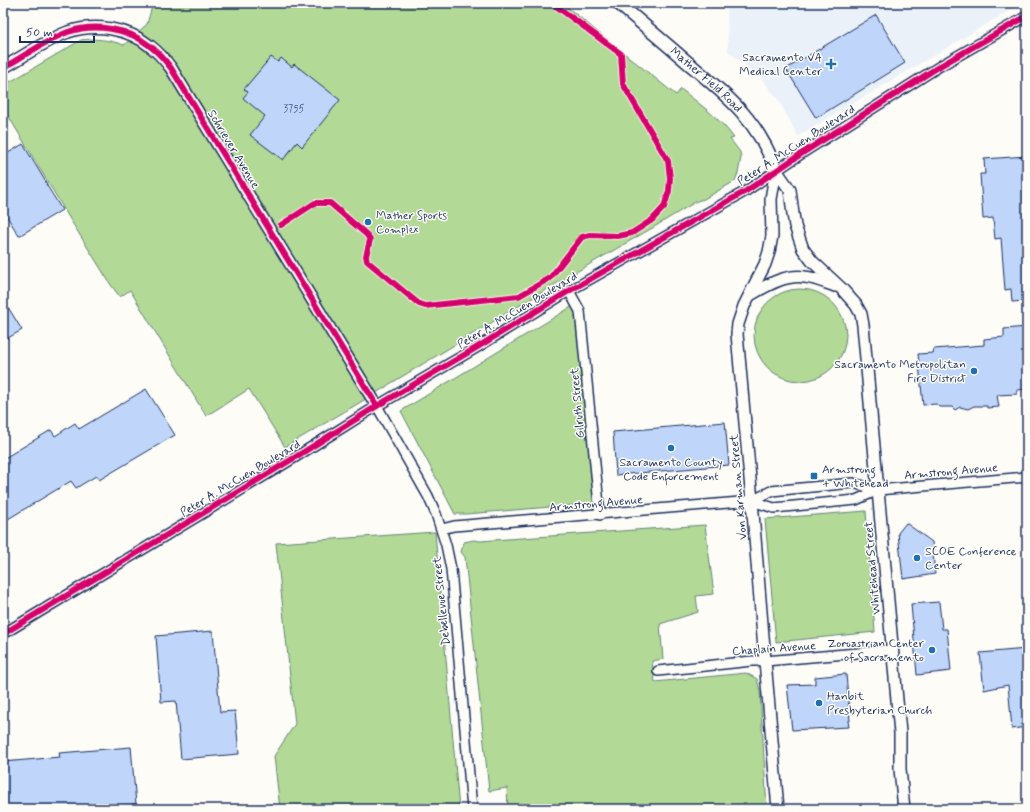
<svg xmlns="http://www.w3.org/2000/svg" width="1030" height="812" viewBox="0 0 1030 812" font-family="Mynerve,sans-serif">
	<rect width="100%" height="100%" fill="#fdfcf7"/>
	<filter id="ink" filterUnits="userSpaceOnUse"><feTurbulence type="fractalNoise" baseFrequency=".025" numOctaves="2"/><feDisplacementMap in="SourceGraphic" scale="8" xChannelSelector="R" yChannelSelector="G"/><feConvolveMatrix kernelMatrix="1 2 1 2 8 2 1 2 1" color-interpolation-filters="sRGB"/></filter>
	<g filter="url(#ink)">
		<polygon fill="#eaf1f8" points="727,3 1022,3 798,136 778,99 760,77 728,51"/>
		<g fill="#b2d996" stroke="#66847a">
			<path d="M153,3H562L676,95L681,89C699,104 720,118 734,138L730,139L740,152L741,158L738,173L735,181L704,199L697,201L654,227L559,282L388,385L386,387L285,447L249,389L206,416L130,290L120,297L111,285L68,216L3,107V86L81,40C95,38 110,40 124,45L147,24Z"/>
			<circle cx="800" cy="335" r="46"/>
			<polygon points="576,304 599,503 466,514 455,514 401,411"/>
			<polygon points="866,511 875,632 776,642 765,519"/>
			<polygon points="705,525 714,594 696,596 698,612 660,624 663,659 652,661 655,682 746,673 757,679 760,691 767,809 508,809 507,788 489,791 465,557 461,552 464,542 474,540 480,541"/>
			<polygon points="435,532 459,809 280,809 274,756 295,724 276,543"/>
		</g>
		<g fill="#bfd6fa" stroke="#1b2f5e">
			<polygon points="876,15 905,63 816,118 786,69"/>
			<polygon points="271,57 278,62 281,58 292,67 294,64 340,100 302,147 297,142 283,160 250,135 265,116 243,98 248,92 244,89"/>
			<polygon points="23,144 47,184 46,184 62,210 19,236 3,210 3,156"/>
			<polygon points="1027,156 1027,301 1012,302 1011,289 1005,290 1001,238 995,239 993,218 983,219 980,174 985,174 984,159"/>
			<polygon points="3,299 22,330 6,339 3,335"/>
			<polygon points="1027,327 1027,389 1017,390 1017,394 997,395 999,407 987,408 987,406 974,406 968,409 960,407 955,410 952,407 939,407 936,404 923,405 918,354 933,353 934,349 984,345 984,339 1004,337 1004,329"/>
			<polygon points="146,389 175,435 99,480 96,476 76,488 71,481 3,522 3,459 51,430 55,436 75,423 79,429"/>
			<polygon points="725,422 729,465 616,475 613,432"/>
			<polygon points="906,523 932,542 935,574 903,579 898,533"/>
			<polygon points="939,602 942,629 947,629 951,671 917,675 911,604"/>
			<polygon points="213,631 220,712 235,711 239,754 181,759 176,701 161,702 156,636"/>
			<polygon points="1027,649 1027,727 1012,729 1008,685 984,690 980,653"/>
			<polygon points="846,674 850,721 848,721 849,727 792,730 787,685 815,684 815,677"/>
			<polygon points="131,747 136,804 76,809 3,809 3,762 60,757 59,753"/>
		</g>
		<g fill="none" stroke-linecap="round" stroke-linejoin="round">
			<defs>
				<g id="minor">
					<polyline points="569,291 580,311 600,515"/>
					<polyline points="377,406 428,496 436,514 446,545 451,569 472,809"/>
					<polyline points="752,501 771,491 853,483 878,490"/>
					<polyline points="442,529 454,526 752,501 774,508 856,500 878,490 1027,477"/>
					<polyline points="3,634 294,458 377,406 476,348 569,291 746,191 804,152 940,66 1027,16"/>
					<polyline points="658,671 752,661 765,661 892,650"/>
				</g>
				<g id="tertiary">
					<path d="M3,68C15,61 26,54 38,47C47,42 57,36 68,32C95,23 128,28 150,46C158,52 165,60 171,68L377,406"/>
					<polyline points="776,170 790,190 793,214 795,226 803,249 812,261 841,288 856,305 861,314 863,325 900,733 900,769 904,809"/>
					<polyline points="776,170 771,199 772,236 769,252 765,264 744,306 738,324 737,334 752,501 765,661 778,809"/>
					<path d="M750,295C766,286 785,274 805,277C815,278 826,283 835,286"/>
				</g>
				<g id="secondary">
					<path id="s1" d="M618,3C640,22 663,41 686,61C726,95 757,118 776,170"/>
				</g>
			</defs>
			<use href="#minor" stroke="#1b2f5e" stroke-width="12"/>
			<use href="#tertiary" stroke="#1b2f5e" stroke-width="14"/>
			<use href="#secondary" stroke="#1b2f5e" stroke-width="15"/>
			<use href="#minor" stroke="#fdfcf7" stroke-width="9"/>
			<use href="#tertiary" stroke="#fdfcf7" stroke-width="11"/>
			<use href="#secondary" stroke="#fdfcf7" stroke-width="12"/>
			<defs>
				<g id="cycleway">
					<path d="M3,68C15,61 26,54 38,47C47,42 57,36 68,32C95,23 128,28 150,46C158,52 165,60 171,68L377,406"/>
					<polyline points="281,225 315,203 330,203 367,235 370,240 366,256 367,261 419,304 425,306 519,296 550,278 582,237 590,235 618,236 632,233 652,220 664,207 669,191 670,178 668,161 623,84 621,54 552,3"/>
					<polyline points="3,634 294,458 377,406 476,348 569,291 746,191 804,152 940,66 1027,16"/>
				</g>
			</defs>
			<use href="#cycleway" stroke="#fdfcf7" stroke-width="8"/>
			<use href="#cycleway" stroke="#d6006c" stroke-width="6"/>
		</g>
	</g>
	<g fill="#1f6fb2" stroke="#fdfcf7" stroke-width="1.5">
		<path d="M829 58h4v4h4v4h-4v4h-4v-4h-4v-4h4z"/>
		<circle cx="368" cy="222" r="4"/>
		<circle cx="974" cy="371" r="4"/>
		<circle cx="671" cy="448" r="4"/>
		<rect x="810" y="472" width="8" height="8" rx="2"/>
		<circle cx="917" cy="558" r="4"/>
		<circle cx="932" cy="650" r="4"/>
		<circle cx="819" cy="703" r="4"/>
	</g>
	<g text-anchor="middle" stroke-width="3" stroke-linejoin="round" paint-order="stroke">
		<g font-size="10" fill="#445985">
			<text x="294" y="112">3755</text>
		</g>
		<g font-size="12" fill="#1b2f5e" stroke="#fdfcf7" text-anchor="start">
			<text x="822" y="61" text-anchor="end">Sacramento VA<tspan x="822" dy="14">Medical Center</tspan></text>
			<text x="376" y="219">Mather Sports<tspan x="376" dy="14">Complex</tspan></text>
			<text x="966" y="368" text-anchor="end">Sacramento Metropolitan<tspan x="966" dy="14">Fire District</tspan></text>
			<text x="671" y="466" text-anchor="middle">Sacramento County<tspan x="671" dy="14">Code Enforcement</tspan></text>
			<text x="822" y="473">Armstrong<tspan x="822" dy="14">+ Whitehead</tspan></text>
			<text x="925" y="555">SCOE Conference<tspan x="925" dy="14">Center</tspan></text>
			<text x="924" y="647" text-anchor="end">Zoroastrian Center<tspan x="924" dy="14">of Sacramento</tspan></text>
			<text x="827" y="700">Hanbit<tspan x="827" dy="14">Presbyterian Church</tspan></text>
		</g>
		<g font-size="12" fill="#1b2f5e" stroke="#fdfcf7">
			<text dy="4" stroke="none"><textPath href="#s1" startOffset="117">Mather Field Road</textPath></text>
			<text transform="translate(796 145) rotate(-33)" y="4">Peter A. McCuen Boulevard</text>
			<text transform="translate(234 149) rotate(59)" y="4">Schriever Avenue</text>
			<text transform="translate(517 310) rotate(-31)" y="4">Peter A. McCuen Boulevard</text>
			<text transform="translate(577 403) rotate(-95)" y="4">Gilruth Street</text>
			<text transform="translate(951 471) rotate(-5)" y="4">Armstrong Avenue</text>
			<text transform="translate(240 478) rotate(-31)" y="4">Peter A. McCuen Boulevard</text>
			<text transform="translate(738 487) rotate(-95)" y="4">Von Karman Street</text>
			<text transform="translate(596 503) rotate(-5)" y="4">Armstrong Avenue</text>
			<text transform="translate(872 568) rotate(-95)" y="4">Whitehead Street</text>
			<text transform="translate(441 601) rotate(-96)" y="4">Debellevue Street</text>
			<text transform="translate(774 648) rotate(-4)" y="4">Chaplain Avenue</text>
		</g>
	</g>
	<rect width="1030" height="812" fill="none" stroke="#fdfcf7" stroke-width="16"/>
	<rect x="8" y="8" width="1014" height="796" fill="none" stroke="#1b2f5e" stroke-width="1.5" filter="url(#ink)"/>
	<path d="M20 36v6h74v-6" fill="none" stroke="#1b2f5e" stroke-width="2"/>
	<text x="26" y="36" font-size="12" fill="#1b2f5e" stroke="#fdfcf7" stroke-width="3" paint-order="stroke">50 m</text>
</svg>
